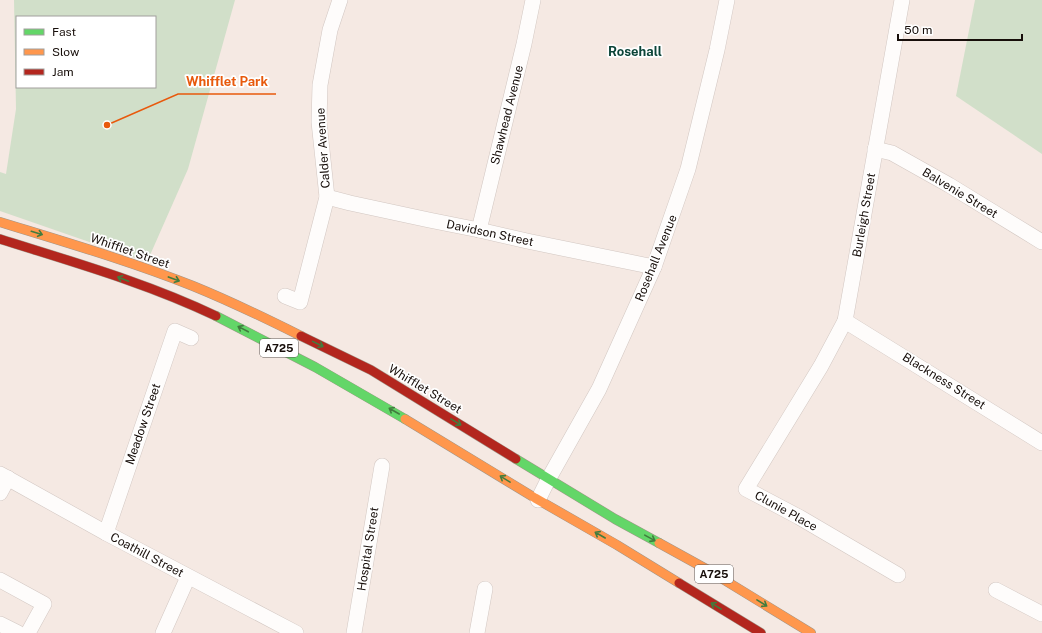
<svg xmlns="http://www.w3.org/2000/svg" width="1042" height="633" viewBox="0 0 1042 633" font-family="'Public Sans',sans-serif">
	<rect width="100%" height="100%" fill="#f5e9e3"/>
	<g fill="#d1dfc9" fill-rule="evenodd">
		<path d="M14,0H235L188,169L147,262L0,211V172L6,174L16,109ZM17,17H155V87H17Z"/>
		<polygon points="975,0 1042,0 1042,154 956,96"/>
	</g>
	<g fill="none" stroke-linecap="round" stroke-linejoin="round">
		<defs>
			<g id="street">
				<polyline points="875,149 892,153 949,185 1042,242"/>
				<polyline points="327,197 350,203 429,220 479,230 527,241 654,267"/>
				<polyline points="479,230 524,44 533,0"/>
				<polyline points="285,296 300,302 327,197 319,122 320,85 330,30 340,0"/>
				<polyline points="845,321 1042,443"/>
				<polyline points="0,474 106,533 296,633"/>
				<polyline points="0,493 8,478"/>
				<polyline points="538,500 549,478 599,389 654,267 688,169 717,50 727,0"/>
				<polyline points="106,533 175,331 191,338"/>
				<polyline points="898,575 799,517 746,489 821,366 845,321 902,0"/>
				<polyline points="0,580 44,604 28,633"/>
				<polyline points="996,590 1042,614"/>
				<polyline points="0,624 18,633"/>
				<polyline points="163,633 188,577"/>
				<polyline points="354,633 382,466"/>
				<polyline points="477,633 485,589"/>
			</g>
			<g id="fast">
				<polyline points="216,316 315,367 405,419"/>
				<polyline points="516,459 615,519 659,543"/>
			</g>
			<g id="slow">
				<path d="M0,222C65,242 130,261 193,286C230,301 265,318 301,336"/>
				<polyline points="405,419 535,498 617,545 679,583"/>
				<polyline points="659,543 708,570 811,633"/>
			</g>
			<g id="jam">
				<path d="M0,239C73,262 147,283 216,316"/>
				<polyline points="301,336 371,370 516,459"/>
				<polyline points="679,583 761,633"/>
			</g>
		</defs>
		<use href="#street" stroke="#d2c7c2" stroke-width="16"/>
		<use href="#fast" stroke="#a19689" stroke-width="10"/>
		<use href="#slow" stroke="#a19689" stroke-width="10"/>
		<use href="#jam" stroke="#a19689" stroke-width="10"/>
		<use href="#street" stroke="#fefcfb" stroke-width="15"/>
		<use href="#fast" stroke="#63d668" stroke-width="9"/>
		<use href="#slow" stroke="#ff974d" stroke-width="9"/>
		<use href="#jam" stroke="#b3261e" stroke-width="9"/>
	</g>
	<defs><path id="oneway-shaft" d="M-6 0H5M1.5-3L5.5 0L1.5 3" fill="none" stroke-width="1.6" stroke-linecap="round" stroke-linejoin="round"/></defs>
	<g stroke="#417c3e">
		<use href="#oneway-shaft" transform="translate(37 233) rotate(17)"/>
		<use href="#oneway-shaft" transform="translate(123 279) rotate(-159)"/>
		<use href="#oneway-shaft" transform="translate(174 279) rotate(20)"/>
		<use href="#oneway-shaft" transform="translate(243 329) rotate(-152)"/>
		<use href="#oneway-shaft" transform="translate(318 344) rotate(26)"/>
		<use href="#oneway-shaft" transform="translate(394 411) rotate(-150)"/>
		<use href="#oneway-shaft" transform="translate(456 422) rotate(31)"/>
		<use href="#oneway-shaft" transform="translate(505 479) rotate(-148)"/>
		<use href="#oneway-shaft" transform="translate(600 535) rotate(-150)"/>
		<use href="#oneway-shaft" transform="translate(650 538) rotate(29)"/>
		<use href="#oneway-shaft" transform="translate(762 603) rotate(32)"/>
		<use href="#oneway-shaft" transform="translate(716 606) rotate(-149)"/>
	</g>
	<g text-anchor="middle" stroke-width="3.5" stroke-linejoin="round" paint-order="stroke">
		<g fill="#fff" stroke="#5d5654" stroke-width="1">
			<rect x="260" y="339" width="38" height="18" rx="3"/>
			<rect x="695" y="565" width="38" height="18" rx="3"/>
		</g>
		<g font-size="11" font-weight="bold" fill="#170e0a">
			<text x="279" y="352">A725</text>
			<text x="714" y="578">A725</text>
		</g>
		<g font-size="12" fill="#170e0a" stroke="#fff">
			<text transform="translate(507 115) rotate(-76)" y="4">Shawhead Avenue</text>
			<text transform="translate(323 148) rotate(-94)" y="4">Calder Avenue</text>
			<text transform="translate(960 193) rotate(31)" y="4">Balvenie Street</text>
			<text transform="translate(864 215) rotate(-80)" y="4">Burleigh Street</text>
			<text transform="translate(490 233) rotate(12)" y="4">Davidson Street</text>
			<text transform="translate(130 251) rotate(19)" y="4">Whifflet Street</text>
			<text transform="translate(656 258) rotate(-68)" y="4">Rosehall Avenue</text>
			<text transform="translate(944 381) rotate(32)" y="4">Blackness Street</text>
			<text transform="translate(425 389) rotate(31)" y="4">Whifflet Street</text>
			<text transform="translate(143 424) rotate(-71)" y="4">Meadow Street</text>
			<text transform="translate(786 511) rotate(29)" y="4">Clunie Place</text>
			<text transform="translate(368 549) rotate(-81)" y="4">Hospital Street</text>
			<text transform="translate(147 555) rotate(28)" y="4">Coathill Street</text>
		</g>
		<g font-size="13" font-weight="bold" fill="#0c4539" stroke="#fff">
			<text x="635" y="56">Rosehall</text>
		</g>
	</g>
	<path fill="none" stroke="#e8590c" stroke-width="1.5" d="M107 125L178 94H276"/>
	<circle fill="#e8590c" stroke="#fff" stroke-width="1.5" cx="107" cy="125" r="4"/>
	<g font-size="13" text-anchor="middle" font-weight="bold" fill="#e8590c" stroke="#fff" stroke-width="3.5" stroke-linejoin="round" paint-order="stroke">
		<text x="227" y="86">Whifflet Park</text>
	</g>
	<rect x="16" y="16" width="140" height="72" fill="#ffffff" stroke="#a29f9d"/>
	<rect x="24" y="29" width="20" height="6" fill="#63d668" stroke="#a29f9d"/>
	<text x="52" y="36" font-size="12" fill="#170e0a">Fast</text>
	<rect x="24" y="49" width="20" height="6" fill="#ff974d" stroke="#a29f9d"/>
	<text x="52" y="56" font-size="12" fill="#170e0a">Slow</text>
	<rect x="24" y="69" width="20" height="6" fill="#b3261e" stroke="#a29f9d"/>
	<text x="52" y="76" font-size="12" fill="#170e0a">Jam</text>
	<path d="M898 34v6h124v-6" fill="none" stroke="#170e0a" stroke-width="2"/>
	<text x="904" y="34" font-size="12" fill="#170e0a" stroke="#ffffff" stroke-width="3" paint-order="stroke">50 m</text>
</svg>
